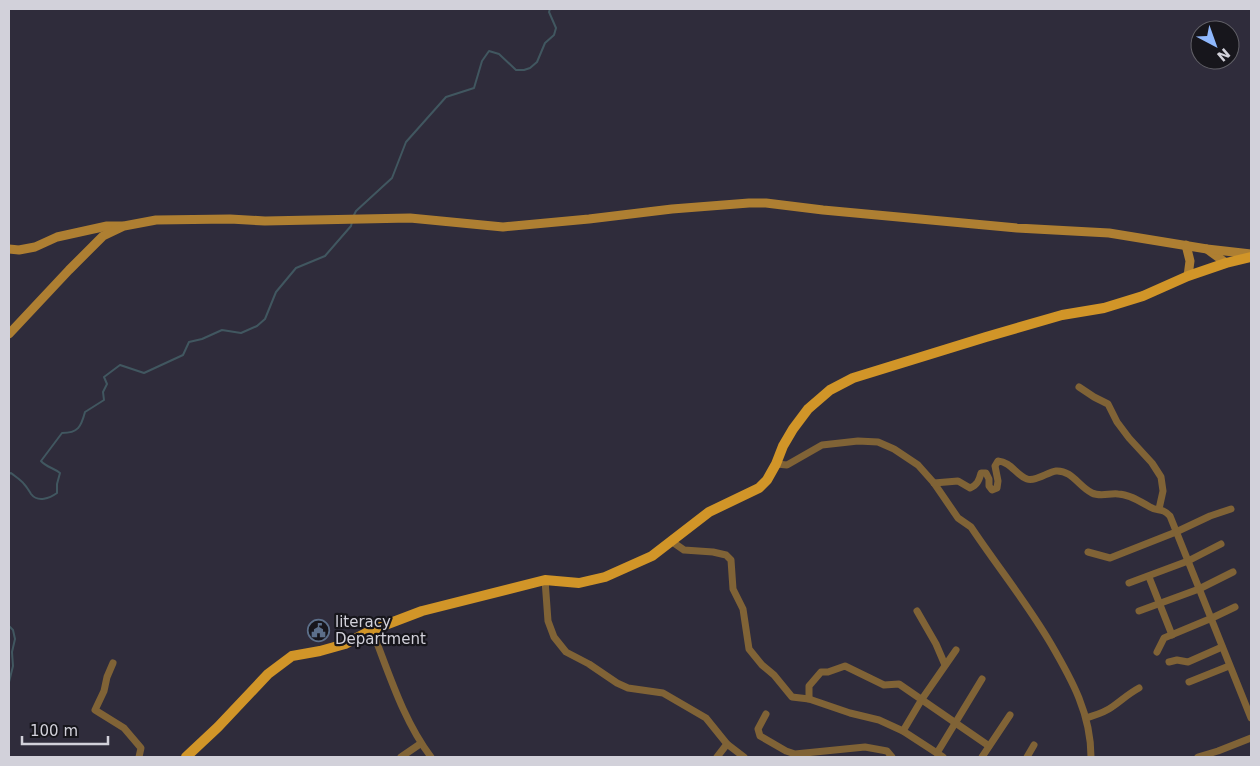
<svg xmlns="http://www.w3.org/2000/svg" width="1260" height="766" viewBox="0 0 1260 766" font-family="'DejaVu Sans',sans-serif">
	<rect width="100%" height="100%" fill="#2f2c3b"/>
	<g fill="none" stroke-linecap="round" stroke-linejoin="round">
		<g stroke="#415760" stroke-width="2">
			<polyline points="354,215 356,211 392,178 406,142 446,97 474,88 482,61 489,51 499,54 516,70 524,70 530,68 537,62 545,43 554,35 556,28 549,12 550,9"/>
			<path d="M9,474L11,473C16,477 21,480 24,484C27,487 29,491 31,494C38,503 50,498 57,493V484L60,473C54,468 46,467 41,461L62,433C78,433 81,427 85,412L104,400L103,392L107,384L104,377L120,365L144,373L183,355L189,342L202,339L222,330L241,333L257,326L265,319L276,292L296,268L325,256L351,226L352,222"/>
			<polyline points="9,626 13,630 15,639 12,652 13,666 9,682"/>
		</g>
		<g stroke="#806336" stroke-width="7">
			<polyline points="1079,387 1094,397 1108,404 1117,422 1129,438 1152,463 1161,477 1163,491 1159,509"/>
			<path d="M776,464L787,465L822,445L858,441L878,442L894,449L918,465L934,483L958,518L971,527C997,566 1027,603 1051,644C1072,680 1091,714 1091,757"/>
			<path d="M934,483L958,481L970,488C977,485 979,481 981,473H986L989,479V486L992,490L997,488L998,481L995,466L998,461C1011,462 1016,475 1027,479C1035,482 1048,472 1056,471C1072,470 1079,487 1092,493C1100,497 1110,493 1118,494C1129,494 1141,502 1150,507C1158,512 1162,507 1170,516L1251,718"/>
			<polyline points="671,541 684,550 713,552 726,555 731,560 733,589 743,609 749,649 762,665 774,675 792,697 809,699 850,713 879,720 903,731 943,757"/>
			<polyline points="1088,552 1110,558 1176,532 1210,516 1231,509"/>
			<polyline points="1149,577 1172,635"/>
			<polyline points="545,580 548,621 554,637 566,652 589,664 617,683 628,688 663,693 706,718 727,744 744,757"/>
			<polyline points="1129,583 1188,561 1221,544"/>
			<polyline points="917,611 936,644 945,665"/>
			<polyline points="1139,611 1199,589 1233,572"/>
			<path d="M372,630C389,673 403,720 431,757"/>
			<polyline points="1157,652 1164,638 1212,618 1235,607"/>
			<polyline points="1169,662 1177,660 1188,662 1222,647"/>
			<polyline points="113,663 107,677 104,691 95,710 124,728 141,748 139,757"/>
			<polyline points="1189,682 1229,666"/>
			<polyline points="809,699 809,686 821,672 828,672 845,666 884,685 899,684 989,746"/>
			<polyline points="766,714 758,729 760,736 786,751 795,754 865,747 887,751 892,757"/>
			<path d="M1086,718C1095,715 1104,713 1112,707C1122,700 1128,694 1139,688"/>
			<polyline points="903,731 922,699 956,650"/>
			<polyline points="937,753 982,679"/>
			<polyline points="401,757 420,744"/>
			<polyline points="717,757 727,744"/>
			<polyline points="982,757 1010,715"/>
			<polyline points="1027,757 1034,745"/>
			<polyline points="1198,757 1218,751 1251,738"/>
		</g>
		<g stroke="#ae7f32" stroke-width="9">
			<polyline points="1186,245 1190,261 1188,276"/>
			<polyline points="9,249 19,250 35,247 57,237 107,226 122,226"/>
			<polyline points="1207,249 1226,263"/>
			<polyline points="9,334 69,270 103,236 124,226 156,220 230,219 265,221 410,218 503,227 589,219 672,209 749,203 766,203 823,210 1017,228 1109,233 1207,249 1251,254"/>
		</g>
		<polyline stroke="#d19528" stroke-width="10" points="186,757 218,727 268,674 292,656 320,651 345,644 372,630 422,611 545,580 579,583 605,577 652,556 709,512 759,488 767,480 776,464 783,446 793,429 808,409 830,390 853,378 986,337 1062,315 1104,308 1143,296 1188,276 1226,263 1251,257"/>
	</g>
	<defs>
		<symbol id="civic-ring" viewBox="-11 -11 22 22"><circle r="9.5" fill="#17161c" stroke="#5c6f8a" stroke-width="1.5"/><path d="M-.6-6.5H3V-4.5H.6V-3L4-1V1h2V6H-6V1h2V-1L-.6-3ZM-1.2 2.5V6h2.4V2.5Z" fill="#5c6f8a"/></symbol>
	</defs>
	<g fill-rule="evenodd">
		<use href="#civic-ring" x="306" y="618" width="25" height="25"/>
	</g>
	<g text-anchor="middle" stroke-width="4.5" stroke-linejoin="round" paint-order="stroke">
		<g font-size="15" fill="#d2d1da" stroke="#17161c" text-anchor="start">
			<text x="335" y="627">literacy<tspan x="335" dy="17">Department</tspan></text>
		</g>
	</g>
	<rect width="1260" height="766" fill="none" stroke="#d2d1da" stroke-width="20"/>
	<g transform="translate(1215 45) rotate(139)"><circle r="24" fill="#17161c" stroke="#626168"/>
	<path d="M0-4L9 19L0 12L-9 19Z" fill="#8fb8fd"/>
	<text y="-8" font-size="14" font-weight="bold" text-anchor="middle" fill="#d2d1da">N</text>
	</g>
	<path d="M22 736v8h86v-8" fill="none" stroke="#d2d1da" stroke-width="2.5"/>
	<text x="30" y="736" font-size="15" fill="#d2d1da" stroke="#17161c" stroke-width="4" paint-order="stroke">100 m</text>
</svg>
